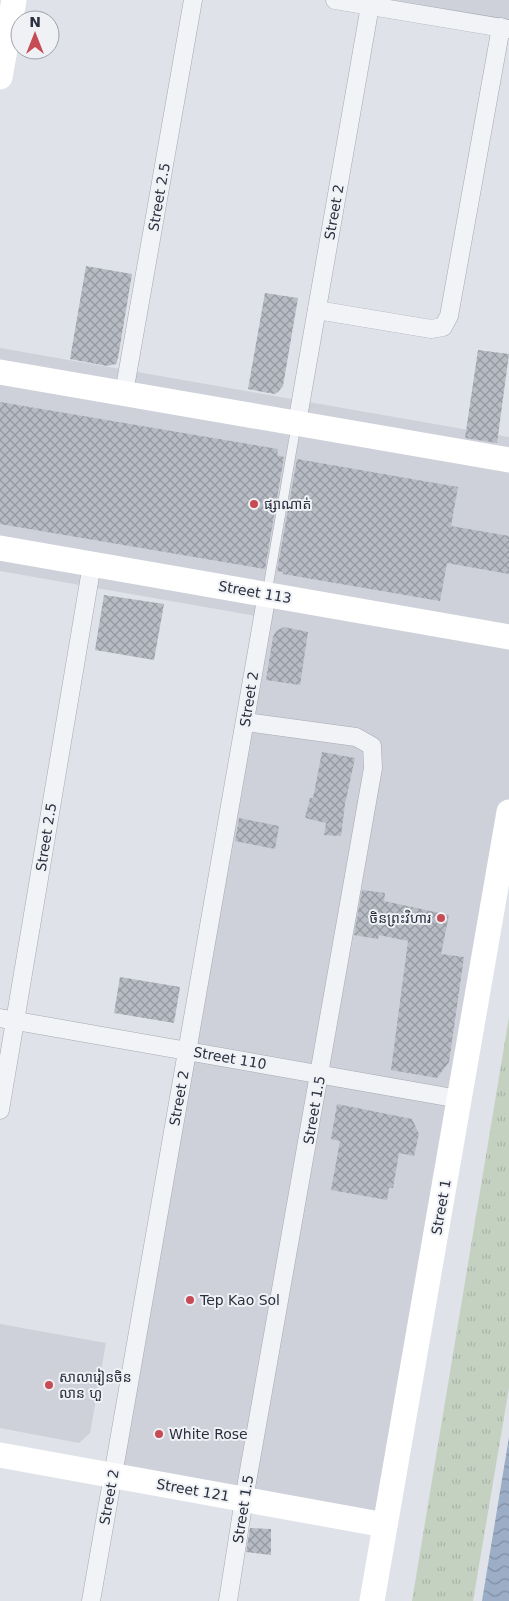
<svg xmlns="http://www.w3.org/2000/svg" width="509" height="1601" viewBox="0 0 509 1601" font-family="'DejaVu Sans','Noto Sans Khmer',sans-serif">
	<defs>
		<pattern id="park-tufts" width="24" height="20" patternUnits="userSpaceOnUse" patternTransform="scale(1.25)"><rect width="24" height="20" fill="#c4d1c1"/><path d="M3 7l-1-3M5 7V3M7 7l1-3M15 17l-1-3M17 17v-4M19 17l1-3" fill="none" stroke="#a8b4a7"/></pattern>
		<pattern id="water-waves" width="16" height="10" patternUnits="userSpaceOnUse" patternTransform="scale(1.25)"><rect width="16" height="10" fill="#9caec6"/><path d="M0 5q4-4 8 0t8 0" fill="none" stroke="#7f8ea2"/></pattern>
		<pattern id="building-cross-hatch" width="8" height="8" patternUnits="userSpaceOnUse" patternTransform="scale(1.25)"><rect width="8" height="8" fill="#b7bbc4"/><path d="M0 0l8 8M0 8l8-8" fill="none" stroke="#9598a1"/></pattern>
	</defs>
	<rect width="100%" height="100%" fill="#dfe2e8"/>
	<g fill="#ced1da">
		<polygon points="395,0 509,0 509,20"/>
		<polygon points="0,348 509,437 509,813 385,1525 113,1476 262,617 0,571"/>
		<polygon points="0,1324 106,1343 90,1433 79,1443 0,1428"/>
	</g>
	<polygon fill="url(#park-tufts)" points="509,1017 509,1388 473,1601 412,1601"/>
	<polygon fill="url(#water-waves)" points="509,1437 509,1601 482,1601"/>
	<g fill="url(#building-cross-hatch)">
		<polygon points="86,266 132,274 118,358 116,364 107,366 70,359"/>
		<polygon points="265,293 298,298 283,386 278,392 274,394 248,389"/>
		<polygon points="478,350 509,354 497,443 465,438"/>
		<polygon points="0,402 278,449 277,455 284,457 265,569 0,524"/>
		<polygon points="297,459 458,487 451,526 509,536 509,574 447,563 440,601 283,574 283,572 277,571"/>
		<polygon points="104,595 164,604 154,660 95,650"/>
		<polygon points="284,627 308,632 300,685 266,680 273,637 276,631"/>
		<polygon points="322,752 355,758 345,804 341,836 324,835 326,823 305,818 310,798 313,798"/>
		<polygon points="239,818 279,826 275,849 235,841"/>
		<polygon points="362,890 385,893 384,901 449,915 441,954 464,957 449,1062 437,1078 391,1070 408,941 379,935 378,939 354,935"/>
		<polygon points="120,977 180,987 174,1023 114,1013"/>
		<polygon points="337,1104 412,1119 419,1134 414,1156 399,1153 393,1188 389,1188 387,1200 331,1190 340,1141 331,1139"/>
		<polygon points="250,1528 271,1529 271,1555 246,1552"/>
	</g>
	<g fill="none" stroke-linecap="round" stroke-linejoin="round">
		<defs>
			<polyline id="lane" points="267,593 296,426"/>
			<g id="street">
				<polyline points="335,0 509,29"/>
				<polyline points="317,310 431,329 443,327 449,316 501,27"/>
				<polyline points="124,393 193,0"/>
				<polyline points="297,423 371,0"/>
				<polyline points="0,1018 459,1099"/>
				<polyline points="0,1110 92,564"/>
				<polyline points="91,1601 267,594"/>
				<polyline points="228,1601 244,1499 373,768 372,746 356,737 246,722"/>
			</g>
		</defs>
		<use href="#lane" stroke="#a5a9b2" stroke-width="10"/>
		<use href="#street" stroke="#a5a9b2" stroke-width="19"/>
		<use href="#lane" stroke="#f2f3f6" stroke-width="9"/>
		<use href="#street" stroke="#f2f3f6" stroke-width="18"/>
		<g stroke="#fff" stroke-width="25">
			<polyline points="0,77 14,0"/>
			<polyline points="0,372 509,460"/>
			<polyline points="0,548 509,637"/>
			<polyline points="0,1455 385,1525"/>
			<polyline points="372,1601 509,812"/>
		</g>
	</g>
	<g fill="#c74b55" stroke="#eff1f5" stroke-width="2">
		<circle cx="254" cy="504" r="5"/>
		<circle cx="441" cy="918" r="5"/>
		<circle cx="190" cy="1300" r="5"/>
		<circle cx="49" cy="1385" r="5"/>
		<circle cx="159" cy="1434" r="5"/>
	</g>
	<g text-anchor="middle" stroke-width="4" stroke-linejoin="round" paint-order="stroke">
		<g font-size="14" fill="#292f3e" stroke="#eff1f5">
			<text transform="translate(159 197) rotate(-80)" y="5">Street 2.5</text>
			<text transform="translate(334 212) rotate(-80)" y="5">Street 2</text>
			<text transform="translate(255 592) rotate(10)" y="5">Street 113</text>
			<text transform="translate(249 699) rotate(-81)" y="5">Street 2</text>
			<text transform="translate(46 837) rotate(-81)" y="5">Street 2.5</text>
			<text transform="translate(230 1058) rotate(10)" y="5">Street 110</text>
			<text transform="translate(179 1098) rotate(-80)" y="5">Street 2</text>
			<text transform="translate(314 1110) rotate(-80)" y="5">Street 1.5</text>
			<text transform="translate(441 1207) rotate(-80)" y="5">Street 1</text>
			<text transform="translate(193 1490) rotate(10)" y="5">Street 121</text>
			<text transform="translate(109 1497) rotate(-80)" y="5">Street 2</text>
			<text transform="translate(243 1509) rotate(-81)" y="5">Street 1.5</text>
		</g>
		<g font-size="14" fill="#292f3e" stroke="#eff1f5" text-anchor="start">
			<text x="264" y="509">ផ្សាណាត់</text>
			<text x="431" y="923" text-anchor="end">ចិនព្រះវិហារ</text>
			<text x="200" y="1305">Tep Kao Sol</text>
			<text x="59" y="1382">សាលារៀនចិន<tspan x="59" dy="16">លាន ហួ</tspan></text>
			<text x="169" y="1439">White Rose</text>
		</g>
	</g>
	<g transform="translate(35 35)"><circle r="24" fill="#eff1f5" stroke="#a0a3ac"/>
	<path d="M0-4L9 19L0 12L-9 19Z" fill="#c74b55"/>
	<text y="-8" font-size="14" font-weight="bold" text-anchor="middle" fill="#292f3e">N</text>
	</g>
</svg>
